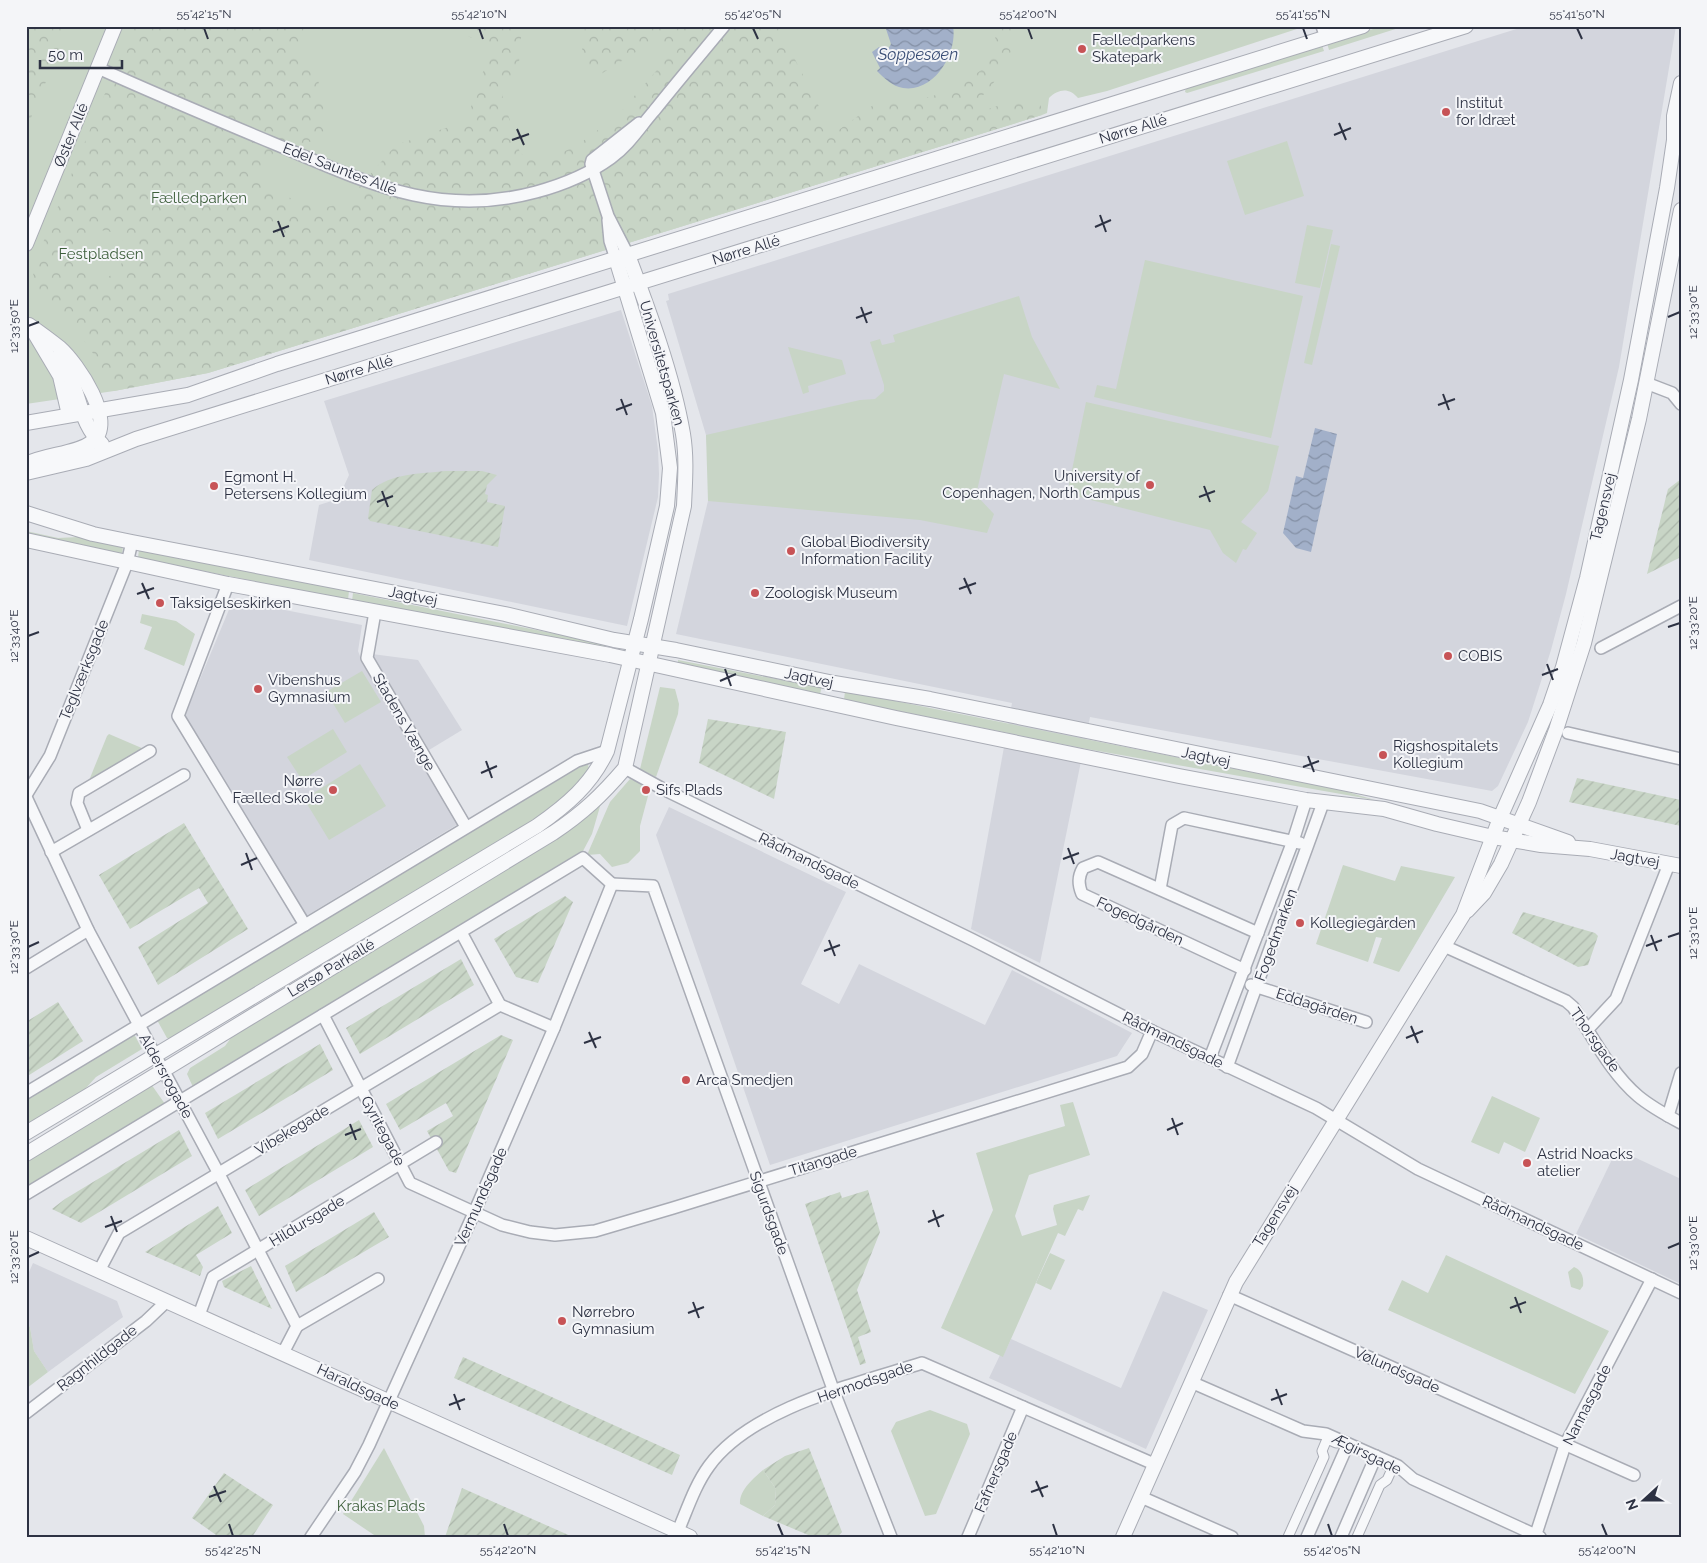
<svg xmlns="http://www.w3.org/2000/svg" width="1707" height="1563" viewBox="0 0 1707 1563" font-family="Raleway,sans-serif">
	<defs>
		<pattern id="forest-crowns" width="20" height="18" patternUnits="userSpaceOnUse" patternTransform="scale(1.25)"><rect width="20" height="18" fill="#c8d5c6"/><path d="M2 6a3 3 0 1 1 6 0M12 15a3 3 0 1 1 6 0" fill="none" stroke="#acb7ab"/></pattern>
		<pattern id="garden-furrows" width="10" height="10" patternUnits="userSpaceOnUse" patternTransform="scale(1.25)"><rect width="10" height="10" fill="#c8d5c6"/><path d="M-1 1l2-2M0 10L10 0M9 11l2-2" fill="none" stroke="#acb7ab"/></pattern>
		<pattern id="water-waves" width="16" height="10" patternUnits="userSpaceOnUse" patternTransform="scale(1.25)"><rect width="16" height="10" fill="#a2b0c9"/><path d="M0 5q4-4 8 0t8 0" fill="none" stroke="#8490a5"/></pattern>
	</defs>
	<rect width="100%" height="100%" fill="#e4e6eb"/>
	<g fill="#d3d5dd">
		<polygon points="1526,26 1676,26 1619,367 1566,594 1551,650 1528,722 1498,786 1492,791 1090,717 1040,963 971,929 1012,703 676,634 708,501 709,469 706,435 666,301 669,300 668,294"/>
		<polygon points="621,310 652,406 658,450 659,474 658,497 627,626 309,560 319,505 338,499 349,475 324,401"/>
		<polygon points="233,600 362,625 358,651 363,664 458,824 306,916 185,715"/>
		<polygon points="372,654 418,660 462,730 429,750"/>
		<polygon points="669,807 846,892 801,984 839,1004 859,964 985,1025 1012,970 1132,1033 1117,1056 770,1165 656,835"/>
		<polygon points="1617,1149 1681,1179 1681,1284 1576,1234"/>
		<polygon points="33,1263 117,1301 123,1317 48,1372 34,1351 30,1327 26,1322 26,1279"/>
		<polygon points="1163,1291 1208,1310 1146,1449 989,1378 1000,1355 1003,1356 1011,1339 1121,1388"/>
	</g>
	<g fill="#c8d5c6">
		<path d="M26,26H1306L1107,91L1078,98C1069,87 1058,89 1049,98L1047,113L1042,115L208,373L114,391L26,404Z"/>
		<polygon points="1383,26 1405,26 1329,50 1327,43"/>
		<polygon points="1322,45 1324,51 1187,93 1185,92 1186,87"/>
		<polygon points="1287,141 1304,196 1245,215 1227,161"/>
		<polygon points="1307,225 1333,230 1320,288 1295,283"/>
		<polygon points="1331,244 1340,246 1312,365 1304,363"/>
		<polygon points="1145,260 1303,296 1271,438 1094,397 1097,385 1116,389"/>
		<polygon points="1019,296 1032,337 1060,389 1004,374 976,495 994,514 987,533 920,520 708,501 706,435 860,400 875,399 884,391 884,385 870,342 880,339 882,345 895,342 893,335"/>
		<polygon points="788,347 842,360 846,374 808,386 809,392 803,394"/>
		<polygon points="1086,402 1279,446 1268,491 1241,522 1257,533 1246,550 1243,549 1236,563 1223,553 1210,530 1067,494"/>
		<polygon points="26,531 58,538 78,537 123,546 122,555 33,535"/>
		<polygon points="139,549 349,591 348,600 138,558"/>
		<polygon points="353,593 606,644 605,648 352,601"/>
		<polygon points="142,614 176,621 195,634 184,666 144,649 152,627 140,623"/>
		<polygon points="678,660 781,680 822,684 820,695 678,664"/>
		<polygon points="362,671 381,702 345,723 326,692"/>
		<polygon points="660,687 675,689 679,704 678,714 656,777 640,769"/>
		<polygon points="845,691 1341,790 1375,800 1087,749 844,700"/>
		<polygon points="333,729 347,752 302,780 287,757"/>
		<polygon points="109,734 144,749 88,783 107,736"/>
		<polygon points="583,763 588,764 589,770 573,792 549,812 171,1039 167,1038 157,1020"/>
		<polygon points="360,764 386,806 329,840 304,799"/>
		<polygon points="630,779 647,786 648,796 640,826 640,851 628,863 612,867 600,854 587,855 610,802"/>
		<polygon points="601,803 592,834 583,851 193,1087 187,1074 190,1068 225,1046 236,1031"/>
		<polygon points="1343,865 1395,881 1401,866 1455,877 1399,972 1373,963 1382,938 1376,937 1368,962 1316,944"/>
		<polygon points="134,1034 142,1049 96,1077 85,1089 26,1126 26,1099"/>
		<polygon points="151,1084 165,1104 26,1189 26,1165 32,1157"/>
		<polygon points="1492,1096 1540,1118 1525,1152 1504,1142 1499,1154 1471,1142"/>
		<polygon points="1073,1102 1090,1155 1029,1175 1015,1216 1022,1236 1057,1225 1053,1209 1054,1205 1090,1195 1083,1211 1078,1209 1065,1236 1058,1233 1003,1357 941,1328 993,1210 976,1153 1065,1126 1060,1105"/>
		<polygon points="1050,1253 1065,1260 1051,1290 1036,1283"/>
		<polygon points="1446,1255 1609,1331 1575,1394 1388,1310 1402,1280 1428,1293"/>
		<path d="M1574,1267C1582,1270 1584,1278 1583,1286L1580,1290L1571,1287L1568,1272Z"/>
		<polygon points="26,1322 30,1327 34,1351 48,1372 27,1388"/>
		<polygon points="930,1410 967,1424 970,1434 936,1514 925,1516 891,1431 896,1422"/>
		<polygon points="384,1448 424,1526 425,1537 377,1537 343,1514"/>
		<path d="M763,1470L776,1489L775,1505L763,1516L740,1504C739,1490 754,1478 763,1470Z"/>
	</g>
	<g fill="url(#forest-crowns)" fill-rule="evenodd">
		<polygon points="26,26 69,26 26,130"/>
		<path d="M133,26H305L296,50L317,74L329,135L267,157L259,174L262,189L322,208L345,203L396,145L466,121L492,46L465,35L467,26H522L519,63L502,95L520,153L536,162L575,147L617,116L670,55L652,42L601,74L591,71L581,60L585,26H778L833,134L883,98L904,100L931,97L963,82L983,69L995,44L996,26H1015C1013,63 998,79 974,105L979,112L1015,100L1040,98L1042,115L208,373L114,391C105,369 90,348 75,329C54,303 26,306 35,262ZM98,230C158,232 104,310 80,266C71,249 82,235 98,230Z"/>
	</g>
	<g fill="url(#garden-furrows)">
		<path d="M445,471H482L497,475L487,485L485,494L488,495L487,502L505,506L498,547L370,521L368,518L372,490C391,473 420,474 445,471Z"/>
		<polygon points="1681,479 1681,557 1647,574 1668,489"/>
		<polygon points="708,719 786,732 774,799 699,763"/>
		<polygon points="1577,778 1681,800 1681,826 1569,802"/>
		<polygon points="184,823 248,929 158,985 138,947 208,903 199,888 130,929 99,875"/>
		<polygon points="565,896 573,902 538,983 516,977 494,939"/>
		<polygon points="1523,912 1595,933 1598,936 1588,965 1578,967 1512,933"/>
		<polygon points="461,959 474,985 360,1054 346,1028"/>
		<polygon points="58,1002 83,1041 26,1077 26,1022"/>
		<polygon points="501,1035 513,1040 456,1173 449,1171 427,1131 453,1116 446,1103 400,1130 386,1104"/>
		<polygon points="320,1044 333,1070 218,1139 205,1113"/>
		<polygon points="359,1120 373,1147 259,1216 245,1190"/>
		<polygon points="179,1130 192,1156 81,1223 52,1209 65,1199"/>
		<polygon points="868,1190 880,1232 857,1290 871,1332 858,1337 866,1363 860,1365 805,1204 840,1192 842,1198"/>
		<polygon points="218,1206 232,1233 196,1255 203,1267 200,1276 145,1252"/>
		<polygon points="374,1212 389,1237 296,1292 285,1266"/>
		<polygon points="251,1266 272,1309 224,1287 222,1281"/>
		<polygon points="463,1357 680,1455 672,1475 454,1378"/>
		<polygon points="809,1448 842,1532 837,1537 813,1537 763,1516 775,1505 776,1489 763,1470 785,1456"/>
		<polygon points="224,1473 273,1505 252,1537 219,1537 192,1518"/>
		<polygon points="462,1488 573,1537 445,1537"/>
	</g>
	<g fill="url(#water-waves)">
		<path d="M885,26H953C958,53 934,93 903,88C892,86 885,79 877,71L880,68L872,52L879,47L888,49L891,44Z"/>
		<polygon points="1315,428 1337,434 1311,552 1296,548 1283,533 1296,476 1303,478"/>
	</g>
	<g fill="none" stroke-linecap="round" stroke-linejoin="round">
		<defs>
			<g id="pedestrian">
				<polyline points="1288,1537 1324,1457 1322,1451 1327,1439 1336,1443"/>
				<polyline points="1357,1537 1380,1485 1387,1480 1392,1469 1385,1464"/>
			</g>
			<g id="minor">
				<polyline points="1322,26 1326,38"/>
				<path d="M98,68C156,94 215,119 275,144C364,181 436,219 536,192C562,185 589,174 611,158C629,145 640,127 654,111C677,82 701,54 724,26"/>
				<polyline points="608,220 610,241 616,259"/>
				<polyline points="628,255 608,216 591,164 592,160 639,123"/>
				<polyline points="1646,383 1672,393 1681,404"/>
				<polyline points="228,584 178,716 305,925"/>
				<polyline points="375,612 367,658 466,827"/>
				<polyline points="1601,648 1681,606"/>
				<polyline points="1568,733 1681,759"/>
				<polyline points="625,768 663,789 973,940 1152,1031 1316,1108 1418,1169 1681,1293"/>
				<polyline points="26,795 50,756 127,563 132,542"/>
				<polyline points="26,797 88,930 219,1174 297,1326 283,1353"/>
				<polyline points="88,830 77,803 79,793 150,751"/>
				<polyline points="51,852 184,775"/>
				<polyline points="612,884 653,886 834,1392 891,1537"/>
				<polyline points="1160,889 1172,825 1184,818 1300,843"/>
				<polyline points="461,932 500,1005 554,1028"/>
				<path d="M1444,946L1566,1001L1573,1007C1593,1037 1610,1072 1638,1096C1651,1107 1666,1115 1681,1123"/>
				<polyline points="26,968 88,930"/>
				<path d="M1245,970L1082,894C1078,884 1078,877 1083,868L1098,862L1258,933"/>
				<polyline points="1251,985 1366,1022"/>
				<polyline points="323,1015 410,1183 502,1225 530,1232 555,1235 595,1231 673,1208 1128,1067 1142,1054 1152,1031"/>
				<polyline points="1588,1029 1616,999 1669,864"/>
				<polyline points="1210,1058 1293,841 1306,800"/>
				<polyline points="1227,1067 1323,803"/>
				<polyline points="26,1093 577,761 607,751"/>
				<polyline points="1668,1116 1681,1073"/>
				<polyline points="26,1194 583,858 612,884"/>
				<polyline points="99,1271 119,1233 500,1005"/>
				<polyline points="1229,1295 1634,1475"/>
				<polyline points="199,1315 213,1277 436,1142"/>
				<polyline points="297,1326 378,1279"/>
				<polyline points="1191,1382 1303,1431 1326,1434 1398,1466 1413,1479 1540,1537"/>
				<polyline points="26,1413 146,1321 167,1301"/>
				<polyline points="1141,1497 1232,1537"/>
				<path d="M678,1531C687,1510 695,1485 709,1466C751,1408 856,1384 922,1363L1154,1464"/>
				<polyline points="311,1537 355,1472 369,1445 474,1213 554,1028 612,884"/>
				<polyline points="968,1537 1023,1407"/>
				<polyline points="1307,1537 1348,1444"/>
				<polyline points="1341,1537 1376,1456"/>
				<polyline points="1535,1537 1565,1445 1652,1279"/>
			</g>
			<g id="tertiary">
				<polyline points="26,244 115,26"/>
				<polyline points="35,334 60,376 69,415"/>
				<path d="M57,358C81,381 76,422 102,444"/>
				<polyline points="26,423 188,395 277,364 1363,26"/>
				<path d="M26,464C45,454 77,454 92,442C118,422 77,363 60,348C50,340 39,332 29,325"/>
				<polyline points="26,473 86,459 136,439 1466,26"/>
				<polyline points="26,513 93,534 132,542 505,614 614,640 676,650 834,683 930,699 1480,811 1568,842"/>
				<polyline points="26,540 228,584 610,655 896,718 1179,776 1306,800 1384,809 1437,824 1493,837 1541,845 1590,849 1681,866"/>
				<polyline points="1467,911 1484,893 1501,864 1529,802 1556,730 1584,643 1639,419 1681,210"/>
				<path d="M26,1133L537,826C567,805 591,785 607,751L641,619L667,506L670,468L663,413L616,259"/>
				<path d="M26,1154L553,833C583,813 602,795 625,768L684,506C685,482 687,458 683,434C673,375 649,311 628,255"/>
				<polyline points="26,1238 690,1537"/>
				<polyline points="1123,1537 1236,1282 1463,915 1500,818 1550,705 1563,667 1587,578 1631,380 1667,188 1674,140 1674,116 1681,83"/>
			</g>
		</defs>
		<use href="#pedestrian" stroke="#a9acb5" stroke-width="11"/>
		<use href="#minor" stroke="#a9acb5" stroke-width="14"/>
		<use href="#tertiary" stroke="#a9acb5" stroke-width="16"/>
		<use href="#pedestrian" stroke="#f7f8fa" stroke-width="9"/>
		<use href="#minor" stroke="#f7f8fa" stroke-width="11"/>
		<use href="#tertiary" stroke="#f7f8fa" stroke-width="14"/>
	</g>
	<path fill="none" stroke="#2d3243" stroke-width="2" d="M204,28L208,39M479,28L483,39M753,28L758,39M1028,28L1032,39M1303,28L1307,39M1577,28L1582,39M1339,123L1346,140M517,129L524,145M1334,135L1351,128M512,140L529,134M1100,215L1106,232M278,221L284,237M1095,227L1111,220M273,232L289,226M861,307L867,323M1668,317L1680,312M856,318L872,312M28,326L39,322M1443,394L1449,410M621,399L627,415M1438,405L1455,399M616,410L632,404M1204,486L1210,502M382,491L388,507M1199,497L1215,491M377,502L393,496M964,578L971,594M142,583L149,599M959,589L976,583M137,594L154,588M1668,627L1680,623M28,636L39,632M1547,664L1553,680M725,669L731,686M1542,675L1558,669M720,681L736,674M1308,756L1314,772M486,761L492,778M1303,767L1319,761M481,773L497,766M1068,848L1074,864M246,853L252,870M1063,859L1079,853M241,865L257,858M1651,935L1657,951M1668,937L1680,933M829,940L835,956M1646,946L1662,940M28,947L39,942M824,951L840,945M1411,1026L1418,1043M589,1032L596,1048M1406,1038L1423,1031M584,1043L601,1037M1172,1118L1178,1135M350,1124L356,1140M1167,1130L1183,1123M345,1135L361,1129M933,1210L939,1227M111,1216L117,1232M928,1222L944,1215M105,1227L122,1221M1668,1248L1680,1243M28,1257L39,1252M1515,1297L1521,1313M693,1302L699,1318M1510,1308L1526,1302M688,1313L704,1307M1276,1389L1282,1405M454,1394L460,1410M1271,1400L1287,1394M449,1405L465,1399M1036,1481L1043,1497M214,1486L221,1502M1031,1492L1048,1486M209,1497L226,1491M229,1524L233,1536M504,1524L508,1536M778,1524L783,1536M1053,1524L1057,1536M1328,1524L1332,1536M1602,1524L1607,1536"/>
	<g fill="#c75356" stroke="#f4f5f8" stroke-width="2">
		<circle cx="1082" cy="49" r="5"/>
		<circle cx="1446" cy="112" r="5"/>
		<circle cx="1150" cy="485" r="5"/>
		<circle cx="214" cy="486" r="5"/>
		<circle cx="791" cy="551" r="5"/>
		<circle cx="755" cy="593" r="5"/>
		<circle cx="160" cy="603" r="5"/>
		<circle cx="1448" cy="656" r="5"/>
		<circle cx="258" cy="689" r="5"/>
		<circle cx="1383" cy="755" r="5"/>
		<circle cx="333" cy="790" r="5"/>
		<circle cx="646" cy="790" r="5"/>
		<circle cx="1300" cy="923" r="5"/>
		<circle cx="686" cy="1080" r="5"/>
		<circle cx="1527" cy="1163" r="5"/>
		<circle cx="562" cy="1321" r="5"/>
	</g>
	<g text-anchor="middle" stroke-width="4" stroke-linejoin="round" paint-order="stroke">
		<g font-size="15" fill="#2d3243" stroke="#f4f5f8" text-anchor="start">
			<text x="1092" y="45">Fælledparkens<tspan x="1092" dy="17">Skatepark</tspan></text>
			<text x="1456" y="108">Institut<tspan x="1456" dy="17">for Idræt</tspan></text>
			<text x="1140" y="481" text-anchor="end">University of<tspan x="1140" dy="17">Copenhagen, North Campus</tspan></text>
			<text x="224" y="482">Egmont H.<tspan x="224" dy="17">Petersens Kollegium</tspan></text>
			<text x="801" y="547">Global Biodiversity<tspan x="801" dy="17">Information Facility</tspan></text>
			<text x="765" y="598">Zoologisk Museum</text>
			<text x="170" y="608">Taksigelseskirken</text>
			<text x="1458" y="661">COBIS</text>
			<text x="268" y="685">Vibenshus<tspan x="268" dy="17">Gymnasium</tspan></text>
			<text x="1393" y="751">Rigshospitalets<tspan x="1393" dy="17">Kollegium</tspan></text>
			<text x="323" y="786" text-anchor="end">Nørre<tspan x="323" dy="17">Fælled Skole</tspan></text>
			<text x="656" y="795">Sifs Plads</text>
			<text x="1310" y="928">Kollegiegården</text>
			<text x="696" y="1085">Arca Smedjen</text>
			<text x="1537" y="1159">Astrid Noacks<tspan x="1537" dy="17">atelier</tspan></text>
			<text x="572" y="1317">Nørrebro<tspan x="572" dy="17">Gymnasium</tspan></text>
		</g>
		<g font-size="15" fill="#2d3243" stroke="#f4f5f8">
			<text transform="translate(1133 129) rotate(-17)" y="5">Nørre Allé</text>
			<text transform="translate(71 135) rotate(-68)" y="5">Øster Allé</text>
			<text transform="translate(340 169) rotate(21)" y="5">Edel Sauntes Allé</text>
			<text transform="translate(746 250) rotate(-17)" y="5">Nørre Allé</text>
			<text transform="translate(662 363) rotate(74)" y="5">Universitetsparken</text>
			<text transform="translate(359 370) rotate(-17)" y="5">Nørre Allé</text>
			<text transform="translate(1603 507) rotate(-77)" y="5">Tagensvej</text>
			<text transform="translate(413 596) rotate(11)" y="5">Jagtvej</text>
			<text transform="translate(84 670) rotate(-68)" y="5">Teglværksgade</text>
			<text transform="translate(809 678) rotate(12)" y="5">Jagtvej</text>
			<text transform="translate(404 722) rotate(60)" y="5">Stadens Vænge</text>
			<text transform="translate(1206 757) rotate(12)" y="5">Jagtvej</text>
			<text transform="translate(1635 858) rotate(10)" y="5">Jagtvej</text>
			<text transform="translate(809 861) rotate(26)" y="5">Rådmandsgade</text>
			<text transform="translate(1140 921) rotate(25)" y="5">Fogedgården</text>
			<text transform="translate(1276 935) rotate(-70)" y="5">Fogedmarken</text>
			<text transform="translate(331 968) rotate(-31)" y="5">Lersø Parkallé</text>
			<text transform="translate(1317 1006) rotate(18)" y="5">Eddagården</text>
			<text transform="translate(1173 1040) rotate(26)" y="5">Rådmandsgade</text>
			<text transform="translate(1595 1040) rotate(55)" y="5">Thorsgade</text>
			<text transform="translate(166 1076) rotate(61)" y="5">Aldersrogade</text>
			<text transform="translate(292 1130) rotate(-31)" y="5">Vibekegade</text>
			<text transform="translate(383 1131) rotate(62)" y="5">Gyritegade</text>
			<text transform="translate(823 1161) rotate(-17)" y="5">Titangade</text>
			<text transform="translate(481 1197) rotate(-66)" y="5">Vermundsgade</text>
			<text transform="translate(769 1213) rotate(70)" y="5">Sigurdsgade</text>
			<text transform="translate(1275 1216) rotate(-58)" y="5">Tagensvej</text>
			<text transform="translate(307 1221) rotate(-31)" y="5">Hildursgade</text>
			<text transform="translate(1533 1223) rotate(25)" y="5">Rådmandsgade</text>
			<text transform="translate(97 1358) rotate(-38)" y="5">Ragnhildgade</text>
			<text transform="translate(1397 1370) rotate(24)" y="5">Vølundsgade</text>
			<text transform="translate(865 1382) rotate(-19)" y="5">Hermodsgade</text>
			<text transform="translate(358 1387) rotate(25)" y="5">Haraldsgade</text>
			<text transform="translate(1587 1405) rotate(-63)" y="5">Nannasgade</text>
			<text transform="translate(1367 1454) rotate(26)" y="5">Ægirsgade</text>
			<text transform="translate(996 1472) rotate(-67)" y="5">Fafnersgade</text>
		</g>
		<g font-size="15" fill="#3d5e3b" stroke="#f4f5f8">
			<text x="199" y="203">Fælledparken</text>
			<text x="101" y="259">Festpladsen</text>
			<text x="381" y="1511">Krakas Plads</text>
		</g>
		<g font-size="16" font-style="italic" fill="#394d75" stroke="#f4f5f8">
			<text x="918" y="60">Soppesøen</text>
		</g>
	</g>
	<rect width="1707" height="1563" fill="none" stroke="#f4f5f8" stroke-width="55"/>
	<g transform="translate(1644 1500) rotate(249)" stroke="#f4f5f8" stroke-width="4" paint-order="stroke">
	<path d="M0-4L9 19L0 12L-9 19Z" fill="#2d3243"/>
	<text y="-8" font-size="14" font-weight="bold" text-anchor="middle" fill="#2d3243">N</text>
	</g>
	<path d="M40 60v8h82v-8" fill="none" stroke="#2d3243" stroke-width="2.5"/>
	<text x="48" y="60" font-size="15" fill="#2d3243" stroke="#f4f5f8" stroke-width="4" paint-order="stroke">50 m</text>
	<rect x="28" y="28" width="1652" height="1508" fill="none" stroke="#2d3243" stroke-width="2"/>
	<g font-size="12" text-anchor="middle" fill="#2d3243">
		<text x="204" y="18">55°42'15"N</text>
		<text x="479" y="18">55°42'10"N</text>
		<text x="753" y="18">55°42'05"N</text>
		<text x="1028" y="18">55°42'00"N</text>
		<text x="1303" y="18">55°41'55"N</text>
		<text x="1577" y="18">55°41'50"N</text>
		<text transform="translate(1693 312) rotate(-90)" y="4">12°33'30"E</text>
		<text transform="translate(14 326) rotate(-90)" y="4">12°33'50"E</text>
		<text transform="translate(1693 623) rotate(-90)" y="4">12°33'20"E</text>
		<text transform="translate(14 636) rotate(-90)" y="4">12°33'40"E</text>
		<text transform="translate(1693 933) rotate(-90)" y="4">12°33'10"E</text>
		<text transform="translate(14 947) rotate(-90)" y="4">12°33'30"E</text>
		<text transform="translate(1693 1243) rotate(-90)" y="4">12°33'00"E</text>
		<text transform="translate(14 1257) rotate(-90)" y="4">12°33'20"E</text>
		<text x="233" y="1554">55°42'25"N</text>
		<text x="508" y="1554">55°42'20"N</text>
		<text x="783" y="1554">55°42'15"N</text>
		<text x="1057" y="1554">55°42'10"N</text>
		<text x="1332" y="1554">55°42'05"N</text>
		<text x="1607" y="1554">55°42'00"N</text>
	</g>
</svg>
